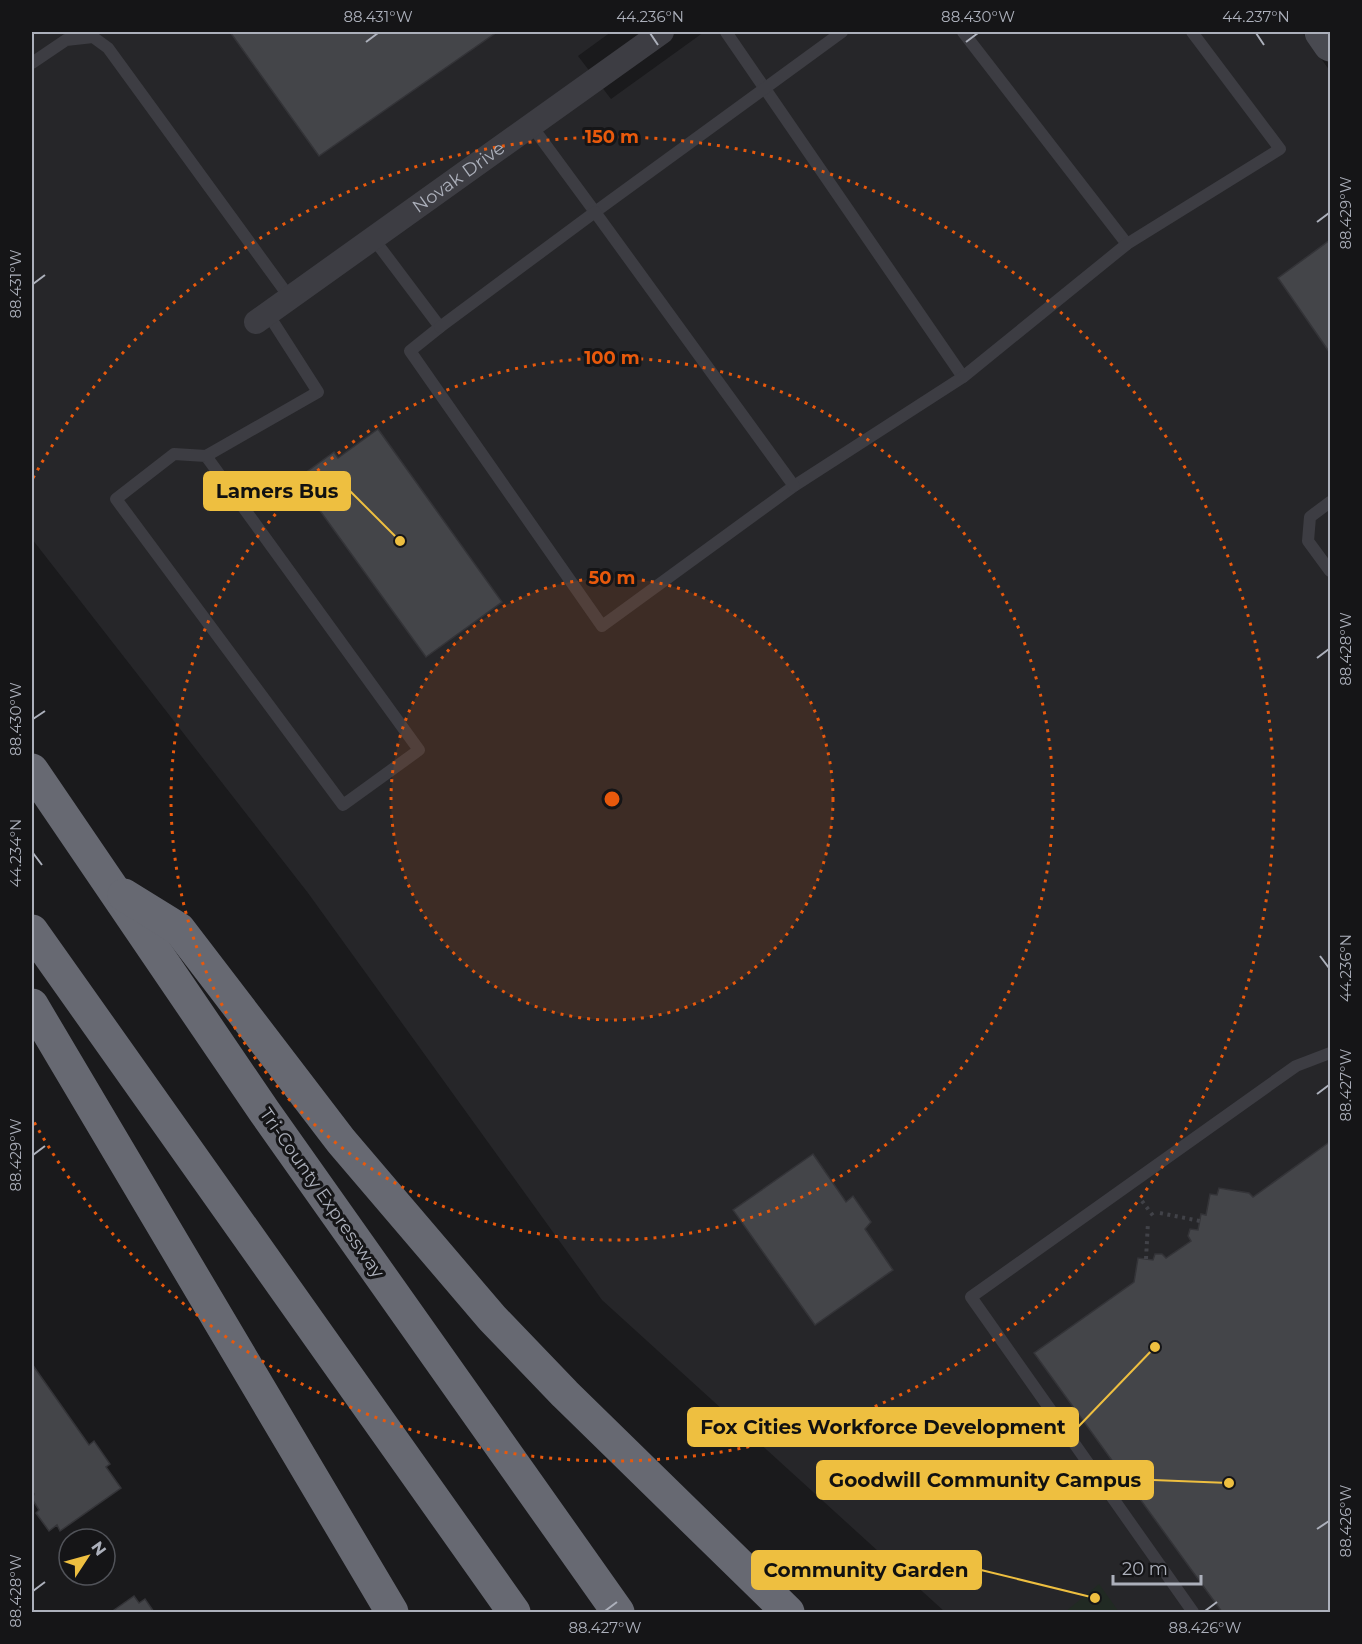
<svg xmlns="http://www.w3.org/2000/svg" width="1362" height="1644" viewBox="0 0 1362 1644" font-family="Montserrat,sans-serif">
	<rect width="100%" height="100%" fill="#1a1a1c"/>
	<polygon fill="#262629" points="32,32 611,32 578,56 611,99 704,32 1302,32 1330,71 1330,1612 945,1612 602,1300 308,893 32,539"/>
	<polygon fill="#212a23" points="1099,1584 1119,1612 1065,1612"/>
	<g fill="#444549" stroke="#343438" stroke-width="1.5">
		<polygon points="230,32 497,32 319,156"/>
		<polygon points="1330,240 1330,353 1278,278"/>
		<polygon points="378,429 502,602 426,657 297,479 334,452 338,458"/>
		<polygon points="1328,1143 1330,1147 1330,1612 1222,1612 1034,1353 1134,1282 1138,1258 1153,1260 1155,1254 1162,1254 1166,1258 1191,1241 1188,1236 1190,1229 1198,1230 1201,1214 1206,1215 1210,1194 1217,1195 1219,1188 1249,1193 1253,1197"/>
		<polygon points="813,1154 846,1202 853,1196 871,1222 865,1229 893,1270 815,1325 733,1210"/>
		<polygon points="32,1364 89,1445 94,1441 110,1464 106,1467 121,1488 60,1531 57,1525 49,1531 36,1513 39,1510 32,1499 34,1494 32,1490"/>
		<polygon points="134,1596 139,1603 145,1599 154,1612 116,1612 114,1610"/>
	</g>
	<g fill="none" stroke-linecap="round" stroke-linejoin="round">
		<g stroke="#414248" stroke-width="4" stroke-dasharray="3 4.5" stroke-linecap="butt">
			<polyline points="1142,1201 1154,1217"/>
			<polyline points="1160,1213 1200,1221"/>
			<polyline points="1146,1259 1148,1222"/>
		</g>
		<g stroke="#3d3d43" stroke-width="12">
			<polyline points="726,32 963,377"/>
			<polyline points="963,32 1127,244"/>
			<polyline points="32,63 66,40 93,37 108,48 290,298"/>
			<polyline points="531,125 595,212 842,32"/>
			<polyline points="373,238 440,327 410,351 602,626 794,486 963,377 1127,244 1280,149 1192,32"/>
			<polyline points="440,327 595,212 794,486"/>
			<polyline points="206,456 419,750 343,805 116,499 174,454 206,456 318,392 268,314"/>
			<polyline points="1330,502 1310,517 1308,541 1330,571"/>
			<polyline points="1193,1612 971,1297 1296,1066 1330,1053"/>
		</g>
		<path stroke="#3d3d43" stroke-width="24" id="s1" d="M256,322L662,32"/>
		<polyline stroke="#494a51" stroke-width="33" points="1321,32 1330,45"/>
		<g stroke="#676972" stroke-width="33">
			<polyline points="32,770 264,1111 618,1612"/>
			<polyline points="124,895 179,929 341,1141 492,1318 565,1394 788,1612"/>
			<polyline points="32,931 514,1612"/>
			<polyline points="32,1005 392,1612"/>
		</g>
	</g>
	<path fill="none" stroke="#acb0bb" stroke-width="2" d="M650,33L658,45M1256,33L1264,45M366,42L378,33M966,42L978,33M1317,222L1329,213M33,284L45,275M1317,658L1329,649M33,719L45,711M33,853L42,865M1320,956L1329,968M1317,1094L1329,1085M33,1155L45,1146M1317,1529L1329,1521M33,1591L45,1582M605,1611L617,1602M1205,1611L1217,1602"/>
	<circle cx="612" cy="799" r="221" fill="#e8590c" fill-opacity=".12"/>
	<g fill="none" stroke="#e8590c" stroke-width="3" stroke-dasharray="3 6">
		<circle cx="612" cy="799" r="221"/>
		<circle cx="612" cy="799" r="441"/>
		<path d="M33 478A662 662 0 1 1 33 1120"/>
	</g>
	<g text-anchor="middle" stroke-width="6" stroke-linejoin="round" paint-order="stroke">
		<g font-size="18" fill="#acb0bb" stroke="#151517">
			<text dy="6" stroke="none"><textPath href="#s1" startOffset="249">Novak Drive</textPath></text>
			<text transform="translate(322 1193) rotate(55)" y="6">Tri-County Expressway</text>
		</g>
	</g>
	<circle cx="612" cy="799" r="9" fill="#e8590c" stroke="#151517" stroke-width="3"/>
	<g font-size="18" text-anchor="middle" font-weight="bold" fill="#e8590c" stroke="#151517" stroke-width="6" stroke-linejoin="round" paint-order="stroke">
		<text x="612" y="143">150 m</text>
		<text x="612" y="364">100 m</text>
		<text x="612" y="584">50 m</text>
	</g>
	<path fill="none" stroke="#eebf40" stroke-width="2" d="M400 541L350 491M1155 1347L1078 1427M1229 1483L1153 1480M1095 1598L981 1570"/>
	<g fill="#eebf40" stroke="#151517" stroke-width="2">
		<circle cx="400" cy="541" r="6"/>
		<circle cx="1155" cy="1347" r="6"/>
		<circle cx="1229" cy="1483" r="6"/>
		<circle cx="1095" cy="1598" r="6"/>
	</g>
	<g fill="#eebf40" stroke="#eebf40" stroke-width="2">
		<rect x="204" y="472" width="146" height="38" rx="6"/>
		<rect x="688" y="1408" width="390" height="38" rx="6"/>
		<rect x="817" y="1461" width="336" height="38" rx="6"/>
		<rect x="752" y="1551" width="229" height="38" rx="6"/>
	</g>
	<g font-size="20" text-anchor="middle" font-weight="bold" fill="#111">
		<text x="277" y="498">Lamers Bus</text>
		<text x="883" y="1434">Fox Cities Workforce Development</text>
		<text x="985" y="1487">Goodwill Community Campus</text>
		<text x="866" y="1577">Community Garden</text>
	</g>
	<rect width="1362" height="1644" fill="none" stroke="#151517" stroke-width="66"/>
	<g transform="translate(87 1557) rotate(54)"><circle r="28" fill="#151517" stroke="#515359" stroke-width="1.5"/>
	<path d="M0-4.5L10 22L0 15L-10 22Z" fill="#eebf40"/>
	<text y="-9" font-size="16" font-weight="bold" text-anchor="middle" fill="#acb0bb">N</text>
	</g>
	<path d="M1113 1575v9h88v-9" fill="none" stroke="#acb0bb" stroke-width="3"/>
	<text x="1122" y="1575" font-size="18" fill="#acb0bb" stroke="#151517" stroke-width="4.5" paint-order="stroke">20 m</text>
	<rect x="33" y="33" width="1296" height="1578" fill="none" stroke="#acb0bb" stroke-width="2"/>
	<g font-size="15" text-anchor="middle" fill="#acb0bb">
		<text x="378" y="22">88.431°W</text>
		<text x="650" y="22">44.236°N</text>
		<text x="978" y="22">88.430°W</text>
		<text x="1256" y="22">44.237°N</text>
		<text transform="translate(1346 213) rotate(-90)" y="5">88.429°W</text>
		<text transform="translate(16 284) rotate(-90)" y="5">88.431°W</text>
		<text transform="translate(1346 649) rotate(-90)" y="5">88.428°W</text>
		<text transform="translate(16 719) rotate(-90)" y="5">88.430°W</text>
		<text transform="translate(16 853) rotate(-90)" y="5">44.234°N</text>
		<text transform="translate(1346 968) rotate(-90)" y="5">44.236°N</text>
		<text transform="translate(1346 1085) rotate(-90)" y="5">88.427°W</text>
		<text transform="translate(16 1155) rotate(-90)" y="5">88.429°W</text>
		<text transform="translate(1346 1521) rotate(-90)" y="5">88.426°W</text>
		<text transform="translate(16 1591) rotate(-90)" y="5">88.428°W</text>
		<text x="605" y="1633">88.427°W</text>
		<text x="1205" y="1633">88.426°W</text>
	</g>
</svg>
